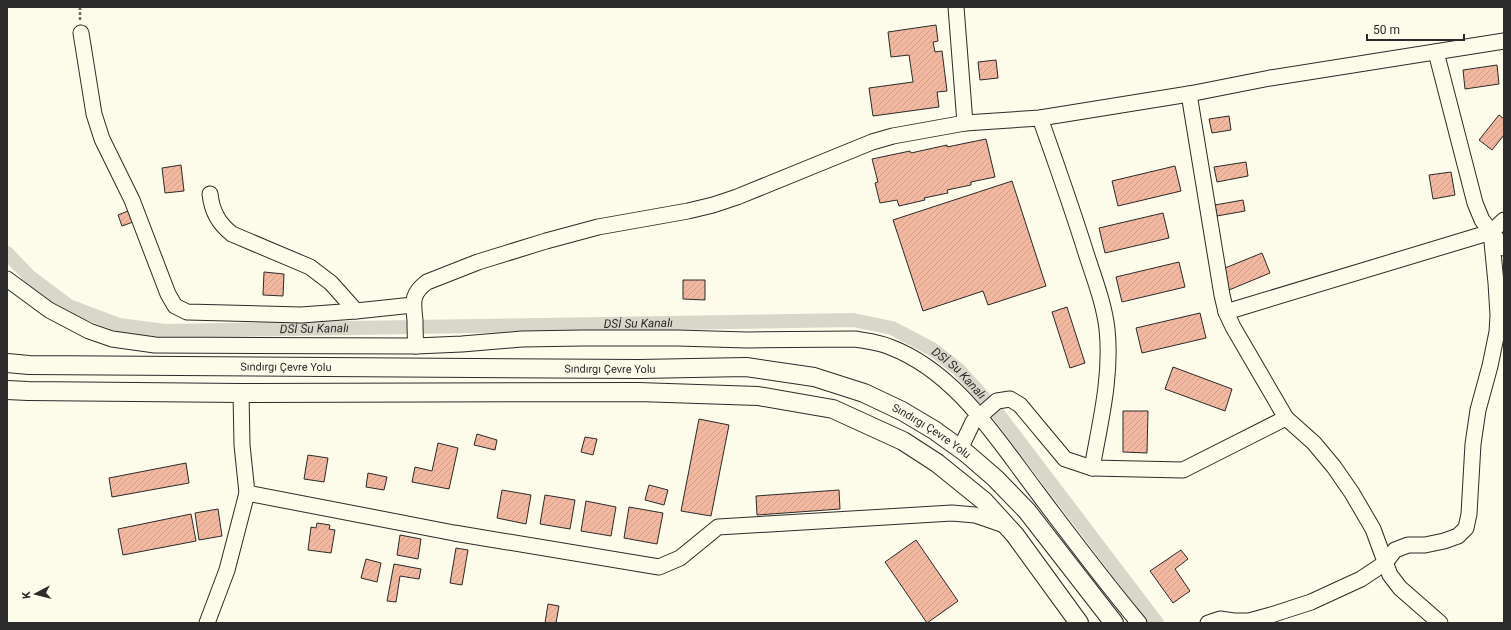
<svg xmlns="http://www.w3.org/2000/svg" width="1511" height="630" viewBox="0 0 1511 630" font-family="Roboto,sans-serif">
	<defs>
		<pattern id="building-hatch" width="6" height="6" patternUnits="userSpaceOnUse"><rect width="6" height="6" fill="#f2b8a0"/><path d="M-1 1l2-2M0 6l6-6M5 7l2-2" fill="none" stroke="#d09e8a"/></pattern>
	</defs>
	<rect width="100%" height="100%" fill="#fdfbea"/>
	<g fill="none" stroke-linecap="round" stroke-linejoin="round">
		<path stroke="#d8d7c9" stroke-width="14" id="s1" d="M7,253L29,276L69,306L119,325L165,331L853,320L892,328L932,349L958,369L996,411L1157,623"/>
	</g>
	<g fill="url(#building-hatch)" stroke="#2b2b2b">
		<polygon points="936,25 938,41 933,42 935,52 942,51 947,91 937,92 939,107 873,116 869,88 913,82 909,55 891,57 888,32"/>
		<polygon points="996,60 998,78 980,80 978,62"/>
		<polygon points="1497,65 1499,84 1465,89 1463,70"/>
		<polygon points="1499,115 1504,119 1504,135 1492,150 1479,140"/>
		<polygon points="1229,116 1231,130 1212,133 1209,119"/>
		<polygon points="986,139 995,177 971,182 971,185 947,190 948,193 924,198 925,200 899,206 897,200 880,203 875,183 878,182 872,159 910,151 911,153 947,145 947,147"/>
		<polygon points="1246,162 1248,176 1217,182 1214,167"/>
		<polygon points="181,165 184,191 165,193 162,168"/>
		<polygon points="1175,166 1181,191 1118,206 1112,181"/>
		<polygon points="1451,172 1455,195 1433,199 1429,175"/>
		<polygon points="1012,181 1046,286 988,305 983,291 923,311 893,220"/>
		<polygon points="1243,200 1245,211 1217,216 1215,205"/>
		<polygon points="128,211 133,222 122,226 118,215"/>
		<polygon points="1163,213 1169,238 1105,253 1099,228"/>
		<polygon points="1262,253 1270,273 1229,290 1220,270"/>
		<polygon points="1179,262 1185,287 1122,302 1116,277"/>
		<polygon points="264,272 284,274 283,296 263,295"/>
		<polygon points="683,280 705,280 705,300 683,299"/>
		<polygon points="1067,307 1085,363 1070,368 1052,312"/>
		<polygon points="1200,313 1206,338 1142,353 1136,328"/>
		<polygon points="1173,367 1232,389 1225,411 1165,389"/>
		<polygon points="1123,411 1148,411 1147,453 1123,452"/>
		<polygon points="699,419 729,425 711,516 681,511"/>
		<polygon points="477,434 497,440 495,450 474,445"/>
		<polygon points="585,437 597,439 593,455 581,452"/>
		<polygon points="438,443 458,448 449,489 412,482 415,467 432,471"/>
		<polygon points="308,455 328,458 324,482 304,479"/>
		<polygon points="186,463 189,483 112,497 109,478"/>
		<polygon points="368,473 387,477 384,490 366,487"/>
		<polygon points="649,485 668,490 664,505 645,500"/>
		<polygon points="502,490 531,495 526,524 497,518"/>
		<polygon points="839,490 840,509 757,515 756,496"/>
		<polygon points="545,495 575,500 570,529 540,524"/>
		<polygon points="586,501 616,507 611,536 581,531"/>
		<polygon points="629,507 663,513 657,544 624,538"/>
		<polygon points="218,509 222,536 199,540 195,513"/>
		<polygon points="191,514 196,541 123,555 118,529"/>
		<polygon points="317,523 330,525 329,529 335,530 331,553 308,550 311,527 316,528"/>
		<polygon points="400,535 421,539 418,559 397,555"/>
		<polygon points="916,540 958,601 927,623 885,562"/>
		<polygon points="456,548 468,550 462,585 450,583"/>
		<polygon points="1181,550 1188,559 1175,569 1190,591 1173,603 1150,571"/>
		<polygon points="366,559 381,563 377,582 361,578"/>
		<polygon points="394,564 421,569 419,579 400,576 396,602 387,601"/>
		<polygon points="548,604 559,606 556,623 545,623"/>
	</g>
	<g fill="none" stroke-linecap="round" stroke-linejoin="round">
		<defs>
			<g id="minor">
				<polyline points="956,7 965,123 1040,118 1189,94 1270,78 1504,41"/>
				<polyline points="81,33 94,114 102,139 132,200 168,294 175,306 187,312 301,315 356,311 413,305"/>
				<polyline points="1436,52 1475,203 1482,220 1504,248"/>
				<polyline points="1189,94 1222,295 1226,312 1233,327 1286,418 1314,443 1334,467 1352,493 1373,529 1390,575 1400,588 1440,623"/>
				<path d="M1040,118C1056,163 1072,208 1086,253C1094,278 1104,303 1107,329C1112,376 1100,423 1092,468"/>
				<path d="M210,194C212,211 218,223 232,234L310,267L331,283L356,311"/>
				<path d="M7,279L49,310L89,331L112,339L155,345L416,346L462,344L522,339L583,338H677L747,340L855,339C867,341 879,342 890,347C956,372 996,438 1037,492C1070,536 1103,580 1139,623"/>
				<polyline points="1226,312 1491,232 1504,220"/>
				<path d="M416,346C415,337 415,328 415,320C413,302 411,294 427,282L478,262L546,241L598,227L688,211L713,205L737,197L872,142L893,136L965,123"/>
				<polyline points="241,393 242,445 247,493 454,533 659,567 680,558 718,527 952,513 975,515 1007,526"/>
				<polyline points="960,449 973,422 997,401 1010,399 1020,405 1065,459 1092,468 1183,470 1286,418"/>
				<polyline points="207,623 227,570 247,493"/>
				<polyline points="1208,623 1220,619 1234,621 1249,621 1271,615 1311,602 1361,579 1385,563 1395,550 1408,545 1425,545 1444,541 1458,536 1466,528 1469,514 1473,444 1478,410 1490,366 1497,332 1498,315 1496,283 1491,232"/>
			</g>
			<g id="major">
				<path id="s2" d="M7,363L29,365L639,369L746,367L814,377L864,393L902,411L934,430L966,453L995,478L1027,511L1114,623"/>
				<polyline points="7,390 28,391 241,393 638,392 758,396 833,409 903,441 937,463 984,501 1015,535 1079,623"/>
			</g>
		</defs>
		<use href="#minor" stroke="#2b2b2b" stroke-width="17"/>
		<use href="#major" stroke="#2b2b2b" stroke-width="20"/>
		<polyline stroke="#6a6964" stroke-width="2.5" stroke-dasharray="3 2" stroke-linecap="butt" points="80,7 80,21"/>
		<use href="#minor" stroke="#fdfbea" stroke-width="15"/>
		<use href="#major" stroke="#fdfbea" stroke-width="18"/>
	</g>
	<g text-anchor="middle" stroke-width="3" stroke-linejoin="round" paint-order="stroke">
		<g font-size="11" fill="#2b2b2b" stroke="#fdfbea">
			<text dy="4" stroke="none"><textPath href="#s2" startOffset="279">Sındırgı Çevre Yolu</textPath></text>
			<text dy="4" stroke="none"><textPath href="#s2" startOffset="603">Sındırgı Çevre Yolu</textPath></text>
			<text dy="4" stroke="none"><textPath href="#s2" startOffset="938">Sındırgı Çevre Yolu</textPath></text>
		</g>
		<g font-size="12" font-style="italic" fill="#2b2b2b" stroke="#fdfbea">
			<text dy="4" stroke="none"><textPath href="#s1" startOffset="655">DSİ Su Kanalı</textPath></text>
			<text dy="4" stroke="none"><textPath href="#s1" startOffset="331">DSİ Su Kanalı</textPath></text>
			<text dy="4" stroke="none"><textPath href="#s1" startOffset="991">DSİ Su Kanalı</textPath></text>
		</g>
	</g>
	<rect width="1511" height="630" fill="none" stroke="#2b2b2b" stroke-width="16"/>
	<g transform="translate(36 594) rotate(263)" stroke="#fdfbea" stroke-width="3" paint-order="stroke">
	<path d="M0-3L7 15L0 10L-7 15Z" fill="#2b2b2b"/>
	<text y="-6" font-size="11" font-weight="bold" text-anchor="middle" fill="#2b2b2b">K</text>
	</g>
	<path d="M1367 34v6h97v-6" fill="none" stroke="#2b2b2b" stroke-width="2"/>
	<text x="1373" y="34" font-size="12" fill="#2b2b2b" stroke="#fdfbea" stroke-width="3" paint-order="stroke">50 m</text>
</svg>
